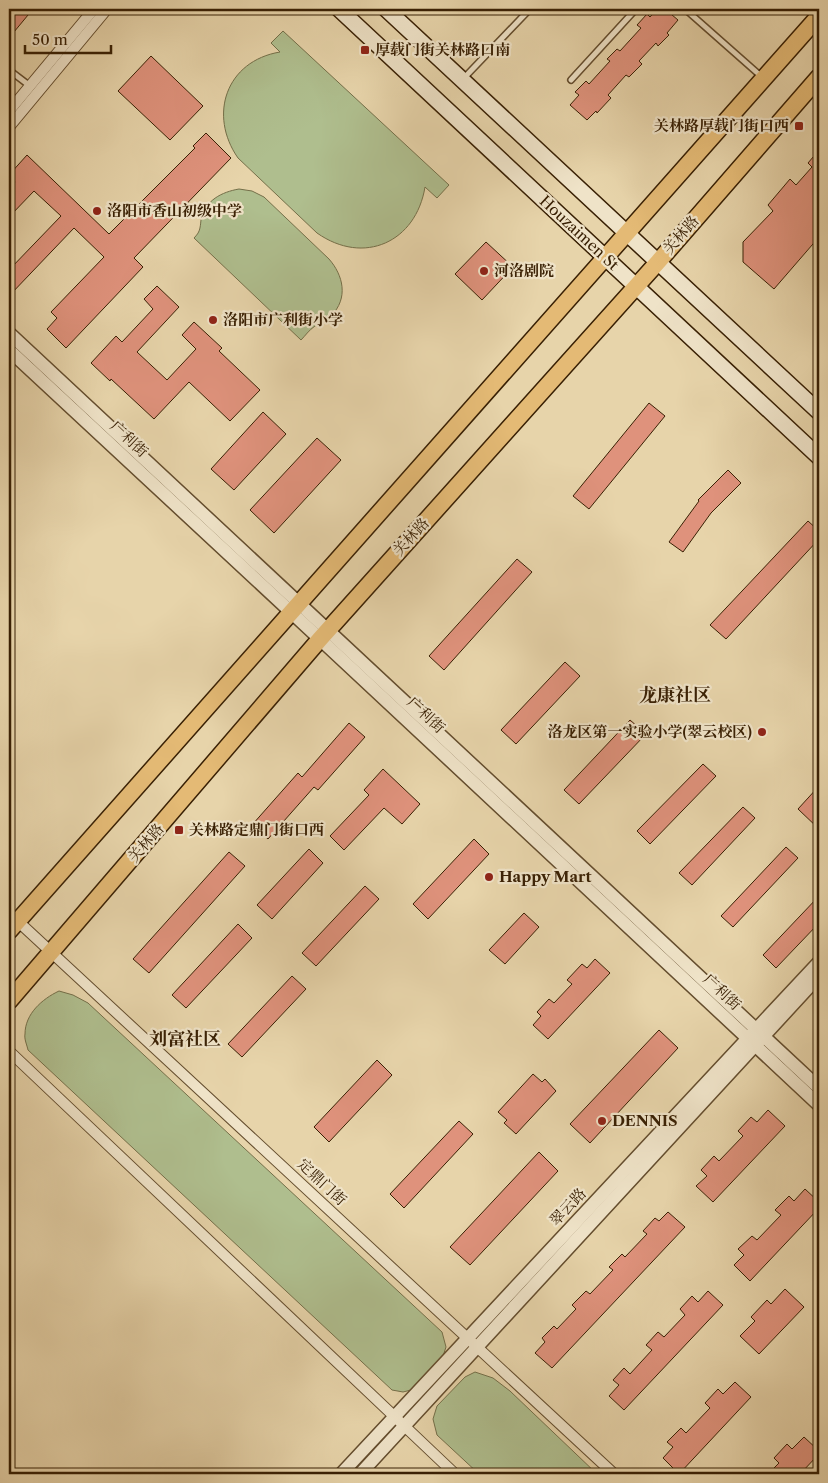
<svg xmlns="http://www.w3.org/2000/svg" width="828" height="1483" viewBox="0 0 828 1483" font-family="'Libre Caslon Text','Noto Serif SC',serif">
	<rect width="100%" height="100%" fill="#e7d4aa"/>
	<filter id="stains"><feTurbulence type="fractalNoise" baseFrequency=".004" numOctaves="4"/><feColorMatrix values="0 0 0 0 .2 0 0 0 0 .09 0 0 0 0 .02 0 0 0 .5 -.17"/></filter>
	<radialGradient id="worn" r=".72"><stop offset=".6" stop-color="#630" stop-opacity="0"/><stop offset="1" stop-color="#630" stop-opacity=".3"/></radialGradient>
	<g fill="#afbe8e" stroke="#746f49">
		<path d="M283,31L449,185L437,198L425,187C416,242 364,266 317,233L238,158C208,115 226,61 280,52L271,43Z"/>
		<path d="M239,189L252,191L264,197L329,259C343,275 349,298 331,316C326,321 320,322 315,326C309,330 305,336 301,340L194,238C200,232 200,229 201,220C205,200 222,192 239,189Z"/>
		<path d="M59,991L73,995L88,1003L442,1332L446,1347L442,1359L415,1389L403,1392L392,1390L28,1050C27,1045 24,1039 25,1034C25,1014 42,999 59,991Z"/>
		<polygon points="475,1372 493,1378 510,1391 597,1474 479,1474 437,1435 433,1419 437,1406 465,1377"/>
	</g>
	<g fill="#df927c" stroke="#392004">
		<polygon points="9,9 33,9 9,38"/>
		<polygon points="657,9 665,9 678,20 667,33 669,35 658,46 656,43 639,61 642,64 629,77 626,75 608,95 611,98 597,113 596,111 587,120 570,105 579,95 575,92 586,81 589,84 610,61 607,59 617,49 620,51 641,28 637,25 647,14 650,17"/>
		<polygon points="151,56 203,106 170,140 118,91"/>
		<polygon points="206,133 231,158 134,258 143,267 66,348 47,329 57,318 51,312 104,257 74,228 9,296 9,270 61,216 34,191 9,217 9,189 15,182 9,175 27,155 109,234 195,148 193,146"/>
		<polygon points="819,150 819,237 774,289 743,262 743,242 773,211 768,205 790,179 796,185 812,167 808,163"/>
		<polygon points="486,242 513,267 482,300 455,274"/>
		<polygon points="157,286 179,307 137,352 167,380 196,349 182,335 194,322 222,348 219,351 260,390 230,421 189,382 154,419 111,379 110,381 91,363 116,336 122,342 153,309 144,299"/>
		<polygon points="649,403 665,416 589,509 573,496"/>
		<polygon points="263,412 286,434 234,490 211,469"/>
		<polygon points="317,438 341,460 274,533 250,510"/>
		<polygon points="728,470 741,483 711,513 683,552 669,542 699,501 698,500"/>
		<polygon points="808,521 819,531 819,539 726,639 710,625"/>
		<polygon points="517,559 532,572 444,670 429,656"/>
		<polygon points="565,662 580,676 516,744 501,730"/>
		<polygon points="630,720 646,734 579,804 564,790"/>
		<polygon points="349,723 365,737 318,790 314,787 268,839 252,825 298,773 302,777"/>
		<polygon points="703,764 716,776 650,844 637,831"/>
		<polygon points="383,769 420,804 402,824 384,808 344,850 330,836 369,795 364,790"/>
		<polygon points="819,786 819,829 798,809"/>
		<polygon points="743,807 755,818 692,885 679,873"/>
		<polygon points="474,839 489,854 428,919 413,904"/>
		<polygon points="786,847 798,858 733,927 721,916"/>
		<polygon points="309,849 323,863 272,919 257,905"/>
		<polygon points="229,852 245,866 149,973 133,959"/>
		<polygon points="365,886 379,899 316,966 302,953"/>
		<polygon points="819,896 819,923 776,968 763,955"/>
		<polygon points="524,913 539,927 505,964 489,950"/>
		<polygon points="238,924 252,938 186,1008 172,995"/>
		<polygon points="595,959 610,973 548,1039 533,1025 541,1016 537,1012 549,999 554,1003 572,984 567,980 582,964 587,968"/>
		<polygon points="292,976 306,989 242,1057 228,1044"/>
		<polygon points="659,1030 678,1048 590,1143 570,1124"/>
		<polygon points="377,1060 392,1075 329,1142 314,1127"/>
		<polygon points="533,1074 542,1082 545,1079 556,1091 516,1134 504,1123 507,1120 498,1112"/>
		<polygon points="768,1110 785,1126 713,1202 696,1186 707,1176 701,1170 714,1156 719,1161 743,1136 738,1131 751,1117 757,1122"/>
		<polygon points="459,1121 473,1134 404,1208 390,1194"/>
		<polygon points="539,1152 558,1171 470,1265 450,1247"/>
		<polygon points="805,1189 819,1202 819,1208 750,1281 734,1265 744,1255 738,1249 752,1236 757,1240 781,1215 775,1210 789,1196 794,1201"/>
		<polygon points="668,1212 685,1227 552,1368 535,1353 545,1342 542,1338 554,1326 557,1329 576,1309 572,1305 586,1291 590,1294 613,1270 609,1267 622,1254 625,1257 647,1234 643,1231 655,1218 659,1221"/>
		<polygon points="785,1289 804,1307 759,1354 740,1336 755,1321 751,1317 767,1300 771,1304"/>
		<polygon points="708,1291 723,1305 624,1410 609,1396 619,1385 613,1380 624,1368 630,1374 652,1350 646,1345 658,1332 664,1337 685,1315 680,1309 692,1296 698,1302"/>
		<polygon points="735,1382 751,1397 679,1474 663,1458 673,1447 667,1442 681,1428 686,1433 710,1408 705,1403 718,1389 723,1394"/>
		<polygon points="804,1437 819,1451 819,1454 800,1474 768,1474 779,1463 774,1458 787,1444 792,1449"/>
	</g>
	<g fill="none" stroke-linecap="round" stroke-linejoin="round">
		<defs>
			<g id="service">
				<polyline points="685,9 762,77"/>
				<polyline points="9,70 30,86"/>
				<polyline points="464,78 530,9"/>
				<polyline points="571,80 636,9"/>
			</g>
			<g id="minor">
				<polyline points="9,111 94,9"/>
				<polyline points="9,127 107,9"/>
				<polyline points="9,913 614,1474"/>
				<polyline points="9,1051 455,1474"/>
			</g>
			<g id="tertiary">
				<polyline points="9,333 819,1088"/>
				<polyline points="9,350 320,639 819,1105"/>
				<polyline points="341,1474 819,962"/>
				<polyline points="360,1474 819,976"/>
			</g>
			<g id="secondary">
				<polyline points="339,9 819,457"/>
				<polyline points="386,9 819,412"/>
			</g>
			<g id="primary">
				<polyline points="9,931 819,16"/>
				<polyline points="9,1001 320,639 658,262 819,77"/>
			</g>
		</defs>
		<use href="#service" stroke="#644d2e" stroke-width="8"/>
		<use href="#minor" stroke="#644d2e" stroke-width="12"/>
		<use href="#tertiary" stroke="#644d2e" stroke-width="15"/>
		<use href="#secondary" stroke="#392004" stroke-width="18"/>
		<use href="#primary" stroke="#392004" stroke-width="19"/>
		<use href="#service" stroke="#efe3c8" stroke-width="5"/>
		<use href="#minor" stroke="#efe3c8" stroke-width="10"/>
		<use href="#tertiary" stroke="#efe3c8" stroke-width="12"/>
		<use href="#secondary" stroke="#efe3c8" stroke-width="15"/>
		<use href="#primary" stroke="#e4ba75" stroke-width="16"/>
	</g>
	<g fill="#8f2418" stroke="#efe3c8" stroke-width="2">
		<rect x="360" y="45" width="10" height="10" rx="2.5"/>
		<rect x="794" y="121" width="10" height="10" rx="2.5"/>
		<circle cx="97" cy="211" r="5"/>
		<circle cx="484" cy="271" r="5"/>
		<circle cx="213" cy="320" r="5"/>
		<circle cx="762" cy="732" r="5"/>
		<rect x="174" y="825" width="10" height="10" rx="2.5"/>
		<circle cx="489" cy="877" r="5"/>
		<circle cx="602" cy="1121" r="5"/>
	</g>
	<g text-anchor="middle" stroke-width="4.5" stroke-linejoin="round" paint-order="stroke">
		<g font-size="15" font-weight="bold" fill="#392004" stroke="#efe3c8" text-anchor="start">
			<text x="375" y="55">厚载门街关林路口南</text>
			<text x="789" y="131" text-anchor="end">关林路厚载门街口西</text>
			<text x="107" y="216">洛阳市香山初级中学</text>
			<text x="494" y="276">河洛剧院</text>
			<text x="223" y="325">洛阳市广利街小学</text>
			<text x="752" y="737" text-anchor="end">洛龙区第一实验小学(翠云校区)</text>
			<text x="189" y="835">关林路定鼎门街口西</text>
			<text x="499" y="882">Happy Mart</text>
			<text x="612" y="1126">DENNIS</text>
		</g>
		<g font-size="15" fill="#392004" stroke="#efe3c8">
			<text transform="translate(579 233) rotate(43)" y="5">Houzaimen St</text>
			<text transform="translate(681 235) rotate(-49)" y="5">关林路</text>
			<text transform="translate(129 439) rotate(43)" y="5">广利街</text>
			<text transform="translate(411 537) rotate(-48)" y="5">关林路</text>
			<text transform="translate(426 715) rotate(43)" y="5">广利街</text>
			<text transform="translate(146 843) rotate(-49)" y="5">关林路</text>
			<text transform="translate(722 992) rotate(43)" y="5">广利街</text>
			<text transform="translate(322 1182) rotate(43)" y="5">定鼎门街</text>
			<text transform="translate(568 1207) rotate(-47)" y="5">翠云路</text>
		</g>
		<g font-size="18" font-weight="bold" fill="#392004" stroke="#efe3c8">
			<text x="675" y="701">龙康社区</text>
			<text x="185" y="1045">刘富社区</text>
		</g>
	</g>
	<rect width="828" height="1483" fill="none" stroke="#e7d4aa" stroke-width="30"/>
	<rect x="10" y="10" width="808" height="1463" fill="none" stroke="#392004" stroke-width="2.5"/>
	<rect x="15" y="15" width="798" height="1453" fill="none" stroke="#392004"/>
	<path d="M25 45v8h86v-8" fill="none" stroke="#392004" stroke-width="2.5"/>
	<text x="32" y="45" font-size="15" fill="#392004" stroke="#efe3c8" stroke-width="4" paint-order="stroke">50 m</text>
	<rect width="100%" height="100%" filter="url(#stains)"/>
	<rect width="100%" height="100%" fill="url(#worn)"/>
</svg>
